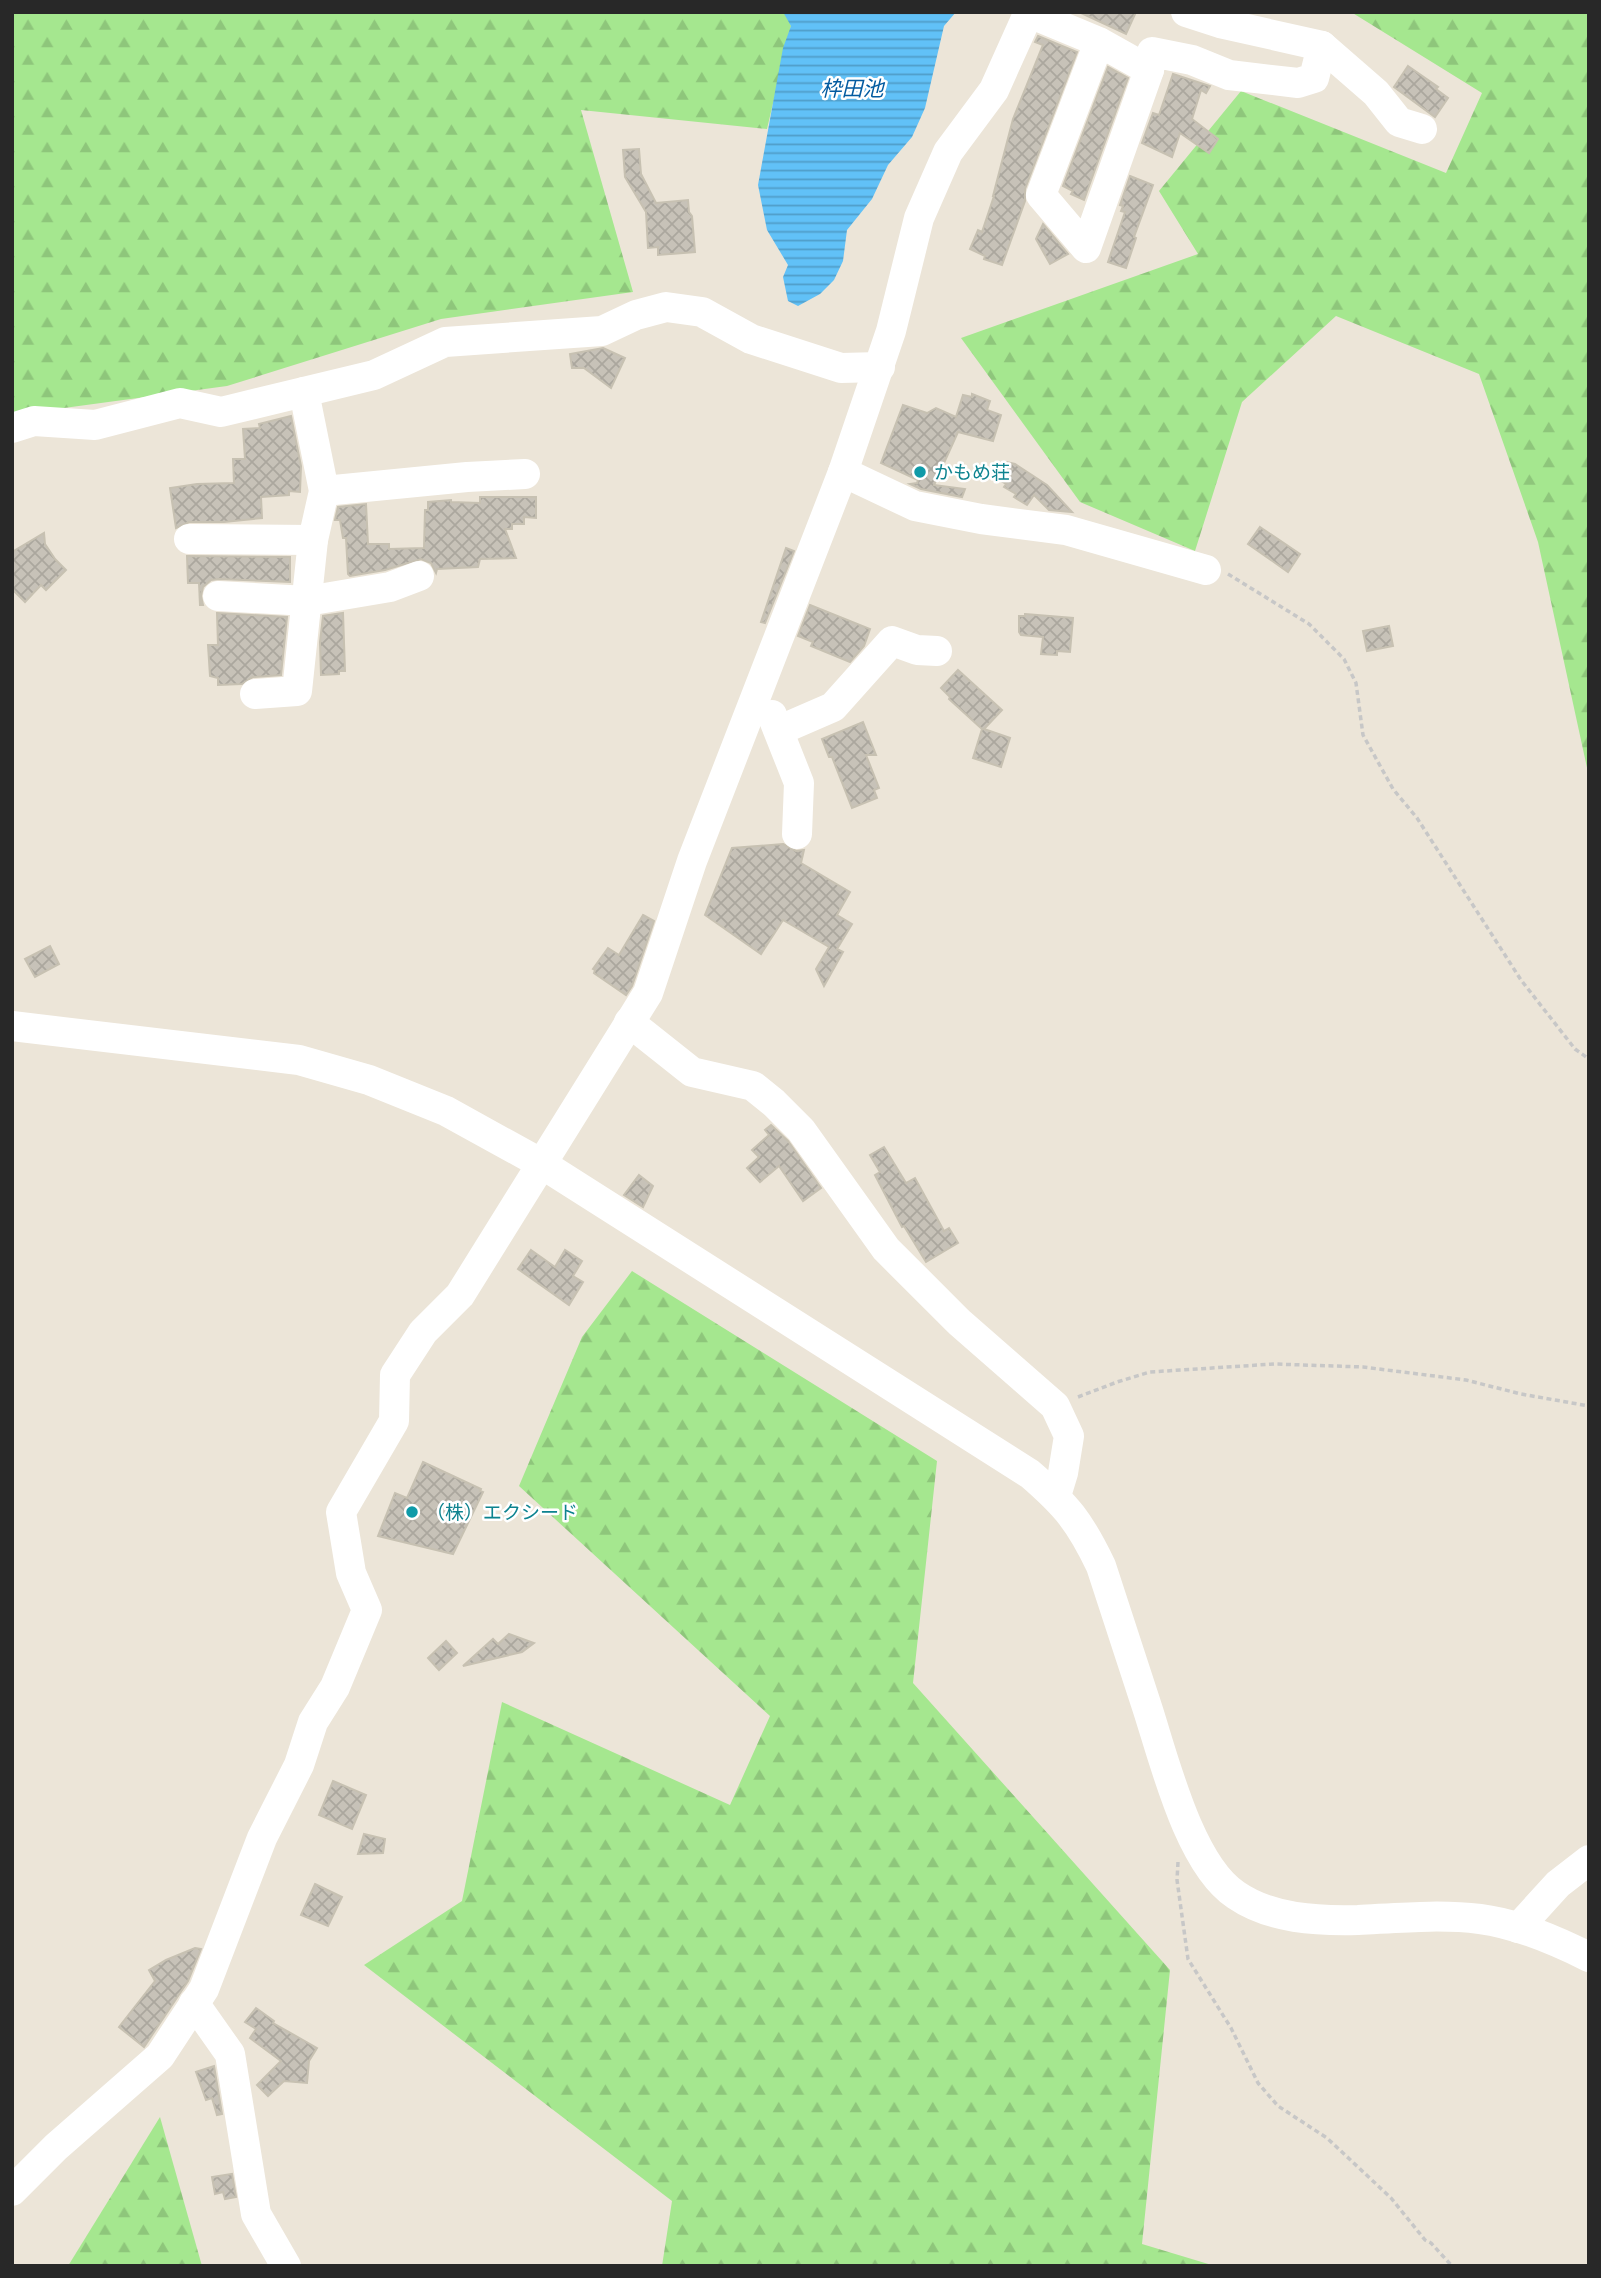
<svg xmlns="http://www.w3.org/2000/svg" width="1601" height="2278" viewBox="0 0 1601 2278" font-family="Rubik,'Noto Sans JP',sans-serif">
	<defs>
		<pattern id="forest-firs" width="22" height="20" patternUnits="userSpaceOnUse" patternTransform="scale(1.75)"><rect width="22" height="20" fill="#a5e78f"/><path d="M5 1l3.5 6h-7zM16 11l3.5 6h-7z" fill="#8ec67b"/></pattern>
		<pattern id="water-rules" width="6" height="5" patternUnits="userSpaceOnUse" patternTransform="scale(1.75)"><rect width="6" height="5" fill="#61c1f7"/><path d="M0 2.5h6" fill="none" stroke="#509dc8"/></pattern>
		<pattern id="building-cross-hatch" width="8" height="8" patternUnits="userSpaceOnUse" patternTransform="scale(1.75)"><rect width="8" height="8" fill="#c7c2b8"/><path d="M0 0l8 8M0 8l8-8" fill="none" stroke="#aba79e"/></pattern>
	</defs>
	<rect width="100%" height="100%" fill="#ece5d8"/>
	<g fill="url(#forest-firs)">
		<polygon points="12,12 787,12 791,26 767,129 581,110 633,292 441,319 227,386 12,415"/>
		<polygon points="1351,12 1589,12 1589,777 1538,542 1479,374 1336,316 1242,402 1195,551 1080,502 961,338 1198,254 1159,191 1241,91 1446,173 1482,93"/>
		<polygon points="632,1271 937,1461 913,1683 1170,1970 1142,2244 1215,2266 662,2266 672,2201 364,1965 462,1901 502,1702 730,1805 770,1716 519,1486 582,1337"/>
		<polygon points="160,2117 202,2266 68,2266"/>
	</g>
	<polygon fill="url(#water-rules)" points="783,12 956,12 944,26 925,108 912,137 888,165 872,199 847,230 843,261 834,280 820,294 798,306 788,301 783,277 788,265 767,230 758,185 783,48 791,26"/>
	<g fill="url(#building-cross-hatch)" stroke="#c7c1b2" stroke-width="2">
		<polygon points="1079,12 1136,12 1126,34"/>
		<polygon points="1038,36 1077,52 1025,189 1025,201 1002,265 984,259 985,256 970,249 978,230 982,232 994,196 993,196 1013,119 1043,45 1035,42"/>
		<polygon points="1408,66 1438,87 1436,89 1448,98 1435,117 1394,87"/>
		<polygon points="1108,67 1128,78 1084,200 1071,194 1073,191 1063,186"/>
		<polygon points="1173,74 1210,86 1206,93 1201,90 1192,119 1218,139 1209,153 1180,133 1172,157 1142,143 1153,113 1159,115"/>
		<polygon points="639,149 641,174 656,203 688,200 689,212 692,216 695,252 658,255 658,247 648,248 646,212 625,177 623,150"/>
		<polygon points="1130,176 1153,185 1134,237 1136,238 1126,268 1108,262 1125,212 1121,211 1123,206 1120,205"/>
		<polygon points="1043,224 1068,254 1050,264 1036,239"/>
		<polygon points="603,348 625,358 611,388 584,368 572,368 570,354"/>
		<polygon points="972,394 990,401 987,410 1001,415 993,441 958,432 934,485 965,489 962,497 921,489 910,484 917,483 918,480 881,463 903,405 927,413 936,408 956,417 963,395 972,397"/>
		<polygon points="291,416 301,466 300,492 289,491 289,495 261,497 262,518 224,522 189,522 176,528 170,488 197,484 234,483 233,459 245,459 243,429 260,428 259,424"/>
		<polygon points="1006,462 1015,464 1047,485 1072,512 1049,510 1034,495 1027,505 1014,497 1016,494 1004,487 1006,484 996,478"/>
		<polygon points="480,497 536,497 536,518 524,517 524,524 512,524 512,529 505,529 516,558 480,559 478,567 437,569 436,573 431,563 421,559 385,570 350,576 348,574 346,538 343,538 340,520 335,520 338,507 366,504 368,544 389,544 389,549 424,548 425,510 428,510 428,502 451,500 451,502 480,503"/>
		<polygon points="1260,527 1300,554 1288,572 1248,544"/>
		<polygon points="44,533 45,544 55,559 66,570 46,590 41,585 25,602 12,589 12,552"/>
		<polygon points="786,548 794,551 765,623 761,622"/>
		<polygon points="187,556 290,557 290,582 219,579 211,580 203,587 201,596 203,605 200,605 199,583 188,583"/>
		<polygon points="810,605 870,629 864,646 850,662 811,646 813,642 798,636"/>
		<polygon points="217,613 287,617 281,675 253,677 242,684 218,685 218,678 210,676 208,645 218,645"/>
		<polygon points="343,613 345,671 339,671 339,674 321,675 320,642 323,616"/>
		<polygon points="1025,614 1073,618 1070,652 1057,651 1057,655 1041,654 1043,637 1021,635 1019,632 1019,616 1025,616"/>
		<polygon points="1389,626 1393,646 1367,651 1363,631"/>
		<polygon points="958,670 1002,710 984,729 1010,738 1001,767 973,758 982,729 949,699 950,697 941,688"/>
		<polygon points="863,722 876,755 866,755 879,788 874,790 877,798 852,808 832,757 829,757 822,739"/>
		<polygon points="783,844 796,851 804,850 801,863 850,892 837,915 852,924 837,949 843,952 824,986 816,969 829,947 783,920 761,954 705,915 732,848"/>
		<polygon points="643,915 654,921 632,986 626,995 594,973 595,970 593,969 608,948 619,955"/>
		<polygon points="50,946 59,964 35,977 25,959"/>
		<polygon points="771,1125 788,1141 821,1188 803,1201 779,1166 760,1182 747,1168 759,1157 752,1150 769,1135 765,1130"/>
		<polygon points="884,1147 906,1183 915,1178 944,1231 949,1228 958,1243 926,1262 904,1226 902,1227 875,1175 880,1172 870,1155"/>
		<polygon points="639,1175 653,1186 643,1207 624,1195"/>
		<polygon points="531,1250 555,1267 565,1250 582,1261 573,1276 583,1282 569,1305 518,1269"/>
		<polygon points="423,1462 481,1489 480,1491 483,1492 453,1554 378,1536 395,1493 407,1498"/>
		<polygon points="509,1634 534,1643 522,1652 463,1666 493,1639 498,1644"/>
		<polygon points="446,1641 457,1653 439,1670 428,1658"/>
		<polygon points="333,1781 366,1795 352,1829 319,1815"/>
		<polygon points="364,1834 385,1839 383,1853 358,1854"/>
		<polygon points="315,1884 342,1897 328,1926 301,1915"/>
		<polygon points="195,1948 201,1949 188,1981 144,2047 119,2027 155,1981 149,1970 166,1960"/>
		<polygon points="256,2008 274,2021 273,2023 317,2048 309,2061 307,2083 284,2081 268,2096 257,2085 281,2061 250,2038 256,2029 245,2022"/>
		<polygon points="214,2066 222,2114 217,2115 212,2098 206,2100 196,2072"/>
		<polygon points="232,2174 236,2197 225,2199 223,2192 215,2194 212,2177"/>
	</g>
	<g fill="none" stroke-linecap="round" stroke-linejoin="round">
		<g stroke="#c7c7c7" stroke-width="3.5" stroke-dasharray="5 3.5" stroke-linecap="butt">
			<polyline points="1228,574 1309,624 1344,659 1356,683 1363,735 1393,789 1417,818 1521,980 1575,1049 1589,1059"/>
			<polyline points="1078,1397 1117,1382 1150,1372 1274,1364 1363,1367 1466,1380 1521,1394 1589,1406"/>
			<polyline points="1178,1862 1177,1880 1188,1959 1231,2028 1258,2083 1278,2106 1327,2138 1391,2198 1425,2240 1431,2243 1452,2266"/>
		</g>
		<g stroke="#fff" stroke-width="30">
			<polyline points="1186,12 1220,23 1322,46 1376,93 1399,122 1422,129"/>
			<polyline points="1029,13 1099,42 1149,70 1086,248 1041,195 1099,42"/>
			<polyline points="1149,70 1152,52 1192,60 1229,75 1298,83 1314,78 1322,46"/>
			<polyline points="12,428 34,421 95,425 180,403 221,412 374,375 445,342 602,331 636,315 666,307 702,312 751,339 841,368 880,367"/>
			<polyline points="843,472 915,506 981,519 1066,530 1206,570"/>
			<polyline points="324,491 467,477 525,474"/>
			<polyline points="189,539 313,540"/>
			<polyline points="218,596 307,601 390,587 419,576"/>
			<polyline points="255,694 297,691 313,540 324,491 304,392"/>
			<polyline points="772,715 799,783 797,834"/>
			<polyline points="780,730 833,707 892,641 917,650 937,651"/>
			<polyline points="629,1022 692,1072 753,1086 774,1103 801,1130 886,1249 959,1322 1055,1406 1069,1436 1063,1473 1056,1496"/>
			<path d="M12,1026L299,1060L369,1080L446,1111L542,1164L1030,1474C1067,1506 1080,1522 1101,1566C1116,1613 1132,1660 1147,1707C1164,1759 1189,1864 1236,1895C1271,1919 1317,1921 1358,1920C1398,1918 1440,1914 1480,1919C1518,1924 1555,1940 1589,1957"/>
			<polyline points="1518,1928 1558,1884 1589,1860"/>
			<polyline points="194,2003 230,2054 256,2214 286,2266"/>
			<polyline points="12,2191 56,2147 160,2056 204,1989 262,1838 299,1765 313,1722 335,1687 367,1610 351,1573 341,1512 394,1421 395,1375 423,1332 460,1295 648,993 692,861 843,472 891,331 919,218 948,152 994,90 1029,12"/>
		</g>
	</g>
	<g fill="#0f9aa8" stroke="#fff" stroke-width="2.5">
		<circle cx="920" cy="472" r="7"/>
		<circle cx="412" cy="1512" r="7"/>
	</g>
	<g text-anchor="middle" stroke-width="5" stroke-linejoin="round" paint-order="stroke">
		<g font-size="19" fill="#0d838f" stroke="#fff" text-anchor="start">
			<text x="934" y="479">かもめ荘</text>
			<text x="426" y="1519">（株）エクシード</text>
		</g>
		<g font-size="21" font-style="italic" fill="#035ba0" stroke="#fff">
			<text x="852" y="96">枠田池</text>
		</g>
	</g>
	<rect width="1601" height="2278" fill="none" stroke="#282828" stroke-width="28"/>
</svg>
